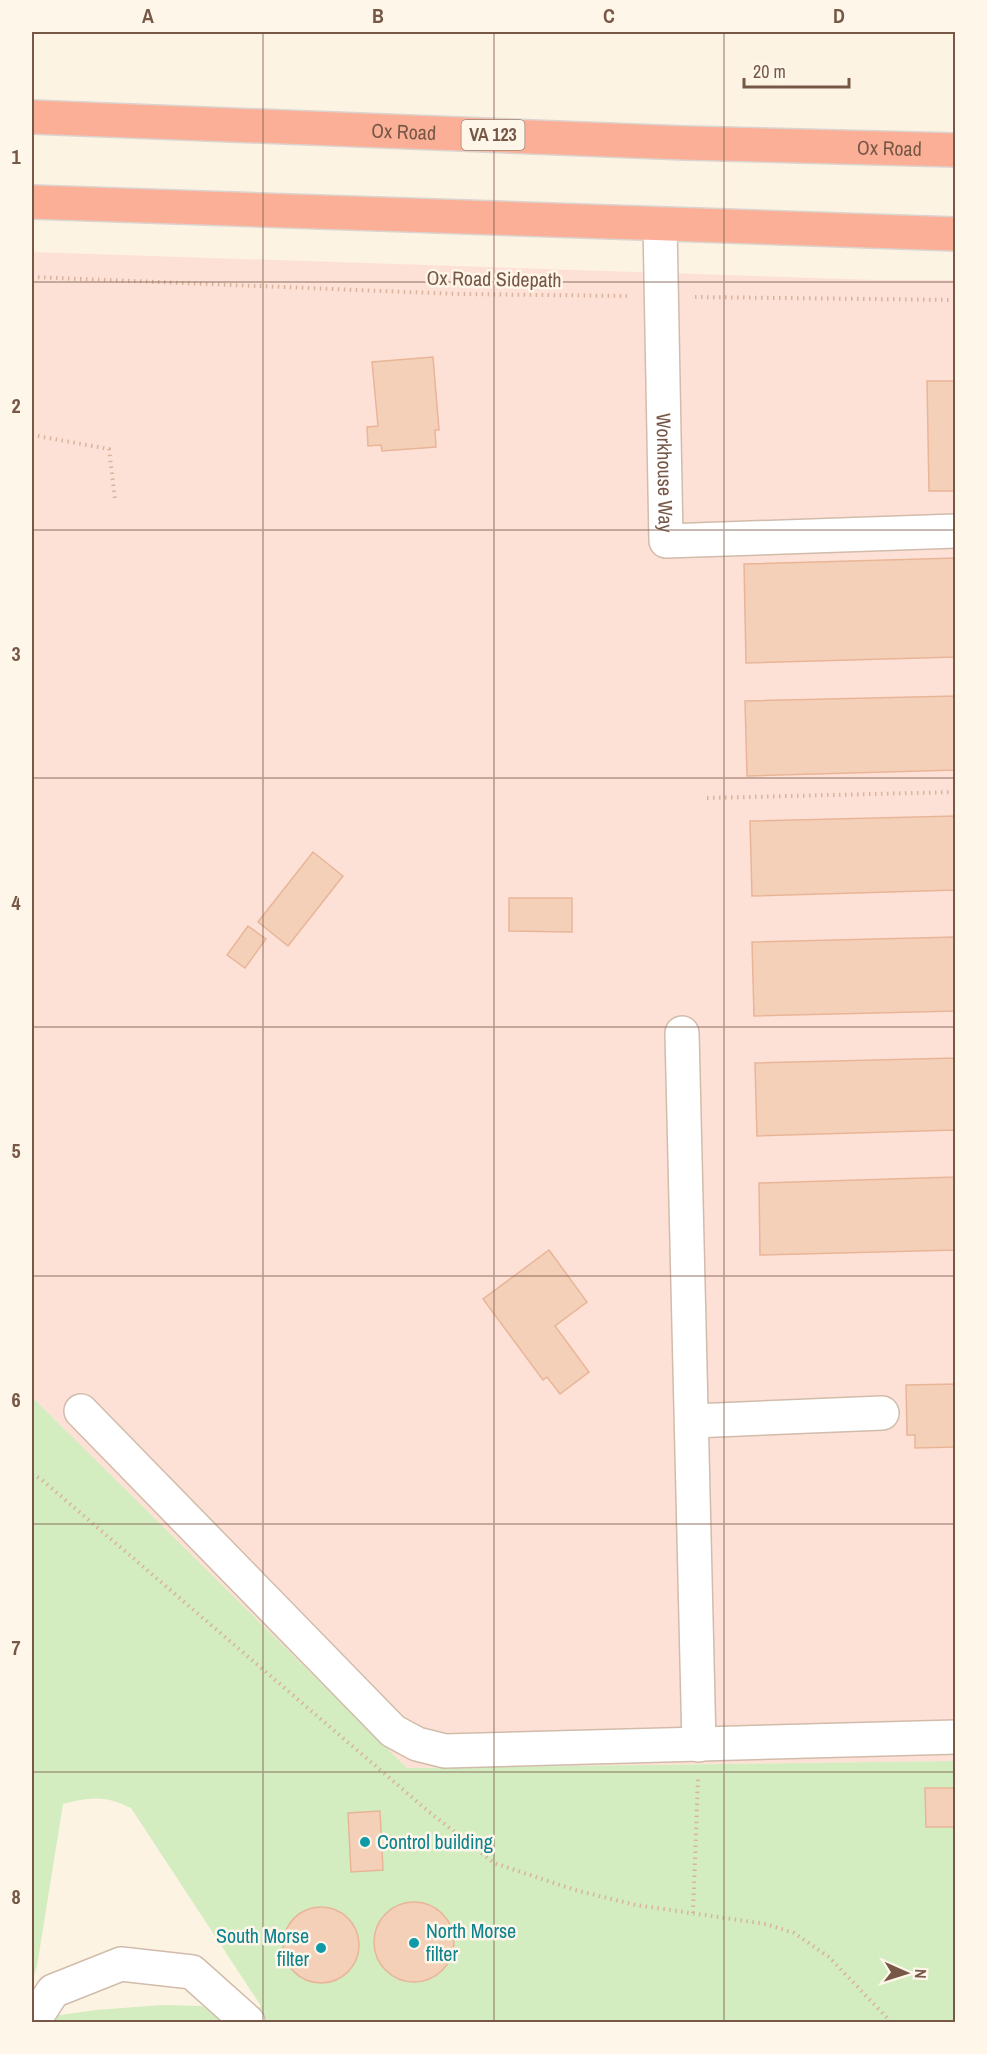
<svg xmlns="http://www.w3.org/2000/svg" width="987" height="2054" viewBox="0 0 987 2054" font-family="'Archivo Narrow',sans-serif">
	<rect width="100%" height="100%" fill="#fdf3e3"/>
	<polygon fill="#fee1d6" points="32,252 878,280 955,280 955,1761 407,1768 32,1397"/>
	<g fill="#d3ecc0">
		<path d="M32,1397L407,1768L955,1761V2022H248L261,2006L131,1808C105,1795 91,1797 63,1804L37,1966L32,1982Z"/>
		<polygon points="162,2005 202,2006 224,2022 32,2022 32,2019 96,2010"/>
	</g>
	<g fill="#f4d0b9" stroke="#e8b598" stroke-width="1.5">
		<polygon points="433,357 439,430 435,430 436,447 382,451 381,445 368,446 367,427 378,426 372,362"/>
		<polygon points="927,381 956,381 956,491 929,491"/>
		<polygon points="956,558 956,657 746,663 744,564"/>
		<polygon points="956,696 956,770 747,776 745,701"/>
		<polygon points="956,816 956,890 752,896 750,821"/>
		<polygon points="313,852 343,876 288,946 258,922"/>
		<polygon points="509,898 572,898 572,932 509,931"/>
		<polygon points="248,926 266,939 245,968 227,955"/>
		<polygon points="956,937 956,1011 754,1016 752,942"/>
		<polygon points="956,1058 956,1250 760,1255 759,1183 955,1177 954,1130 757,1136 755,1063"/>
		<polygon points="549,1250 587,1302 555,1326 589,1372 560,1394 547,1377 543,1380 483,1299"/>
		<polygon points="956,1384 956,1447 915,1448 915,1435 907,1435 906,1385"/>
		<polygon points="925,1788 956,1788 956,1827 926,1827"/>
		<polygon points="380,1811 383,1870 351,1872 348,1813"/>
		<circle cx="414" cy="1942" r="40"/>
		<circle cx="321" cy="1945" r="38"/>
	</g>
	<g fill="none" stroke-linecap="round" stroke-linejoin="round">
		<defs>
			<g id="minor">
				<path id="s1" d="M660,224L666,541L956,531"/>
				<polyline points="682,1033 699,1745"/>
				<polyline points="81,1411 393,1731 417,1744 445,1751 956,1737"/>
				<polyline points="693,1421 882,1413"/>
				<polyline points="33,2022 53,1991 121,1964 192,1972 248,2022"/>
			</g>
			<g id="highway">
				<path id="s2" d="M32,117L685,143L956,150"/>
				<polyline points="32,202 956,234"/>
			</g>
		</defs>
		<use href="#minor" stroke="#d1bcab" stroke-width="36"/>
		<use href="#highway" stroke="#dcd4cf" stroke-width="36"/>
		<g stroke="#d9b39c" stroke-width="4" stroke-dasharray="1.5 4.5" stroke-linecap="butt">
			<polyline points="32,277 458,294 627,296"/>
			<polyline points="695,297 956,300"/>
			<polyline points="32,435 109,449 115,499"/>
			<polyline points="707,798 956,792"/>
			<polyline points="32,1474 42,1480 428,1811 494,1863 575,1890 636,1905 766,1924 794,1933 829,1957 891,2022"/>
			<polyline points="693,1913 698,1779"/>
		</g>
		<use href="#minor" stroke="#fff" stroke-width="33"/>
		<use href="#highway" stroke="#fbaf96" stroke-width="33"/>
	</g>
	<path fill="none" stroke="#775847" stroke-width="1.5" stroke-opacity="0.55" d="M263,32V2022M494,32V2022M724,32V2022M32,282H956M32,530H956M32,778H956M32,1027H956M32,1276H956M32,1524H956M32,1772H956"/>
	<g fill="#0f9aa8" stroke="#fff6ea" stroke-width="2">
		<circle cx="365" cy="1842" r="6"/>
		<circle cx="414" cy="1943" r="6"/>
		<circle cx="321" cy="1948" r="6"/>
	</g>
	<g text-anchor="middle" stroke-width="5" stroke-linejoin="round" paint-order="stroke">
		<rect fill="#fff6ea" stroke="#a08778" stroke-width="1.5" x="461.5" y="120" width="63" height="30" rx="4.5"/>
		<g font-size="18" font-weight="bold" fill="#775847">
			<text x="493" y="141">VA 123</text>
		</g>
		<g font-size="20" fill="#775847" stroke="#fff6ea">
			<text dy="7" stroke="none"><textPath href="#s2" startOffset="372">Ox Road</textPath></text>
			<text dy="7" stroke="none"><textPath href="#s2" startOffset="858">Ox Road</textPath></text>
			<text transform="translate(494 279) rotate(1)" y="7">Ox Road Sidepath</text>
			<text dy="7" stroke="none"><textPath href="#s1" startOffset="249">Workhouse Way</textPath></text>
		</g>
		<g font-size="20" fill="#0d838f" stroke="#fff6ea" text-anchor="start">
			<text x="377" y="1849">Control building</text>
			<text x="426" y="1938">North Morse<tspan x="426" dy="23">filter</tspan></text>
			<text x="309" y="1943" text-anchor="end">South Morse<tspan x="309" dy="23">filter</tspan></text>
		</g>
	</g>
	<rect width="987" height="2054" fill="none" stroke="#fff6ea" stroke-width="66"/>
	<g transform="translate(906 1973) rotate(93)" stroke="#fff6ea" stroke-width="4.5" paint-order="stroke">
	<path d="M0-4.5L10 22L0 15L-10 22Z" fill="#775847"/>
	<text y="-9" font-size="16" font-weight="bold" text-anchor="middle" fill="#775847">N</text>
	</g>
	<path d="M744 78v9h105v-9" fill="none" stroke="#775847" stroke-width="3"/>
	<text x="753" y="78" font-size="18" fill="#775847" stroke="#fff6ea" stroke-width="4.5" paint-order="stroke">20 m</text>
	<rect x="33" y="33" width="921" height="1988" fill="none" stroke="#775847" stroke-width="2"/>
	<g font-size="20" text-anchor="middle" font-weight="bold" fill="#775847">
		<text x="148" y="23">A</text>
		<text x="378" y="23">B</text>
		<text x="609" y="23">C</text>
		<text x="839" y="23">D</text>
		<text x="16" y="164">1</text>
		<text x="16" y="413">2</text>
		<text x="16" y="661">3</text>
		<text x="16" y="910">4</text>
		<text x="16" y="1158">5</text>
		<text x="16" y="1407">6</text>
		<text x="16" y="1655">7</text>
		<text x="16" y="1904">8</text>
	</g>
</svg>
